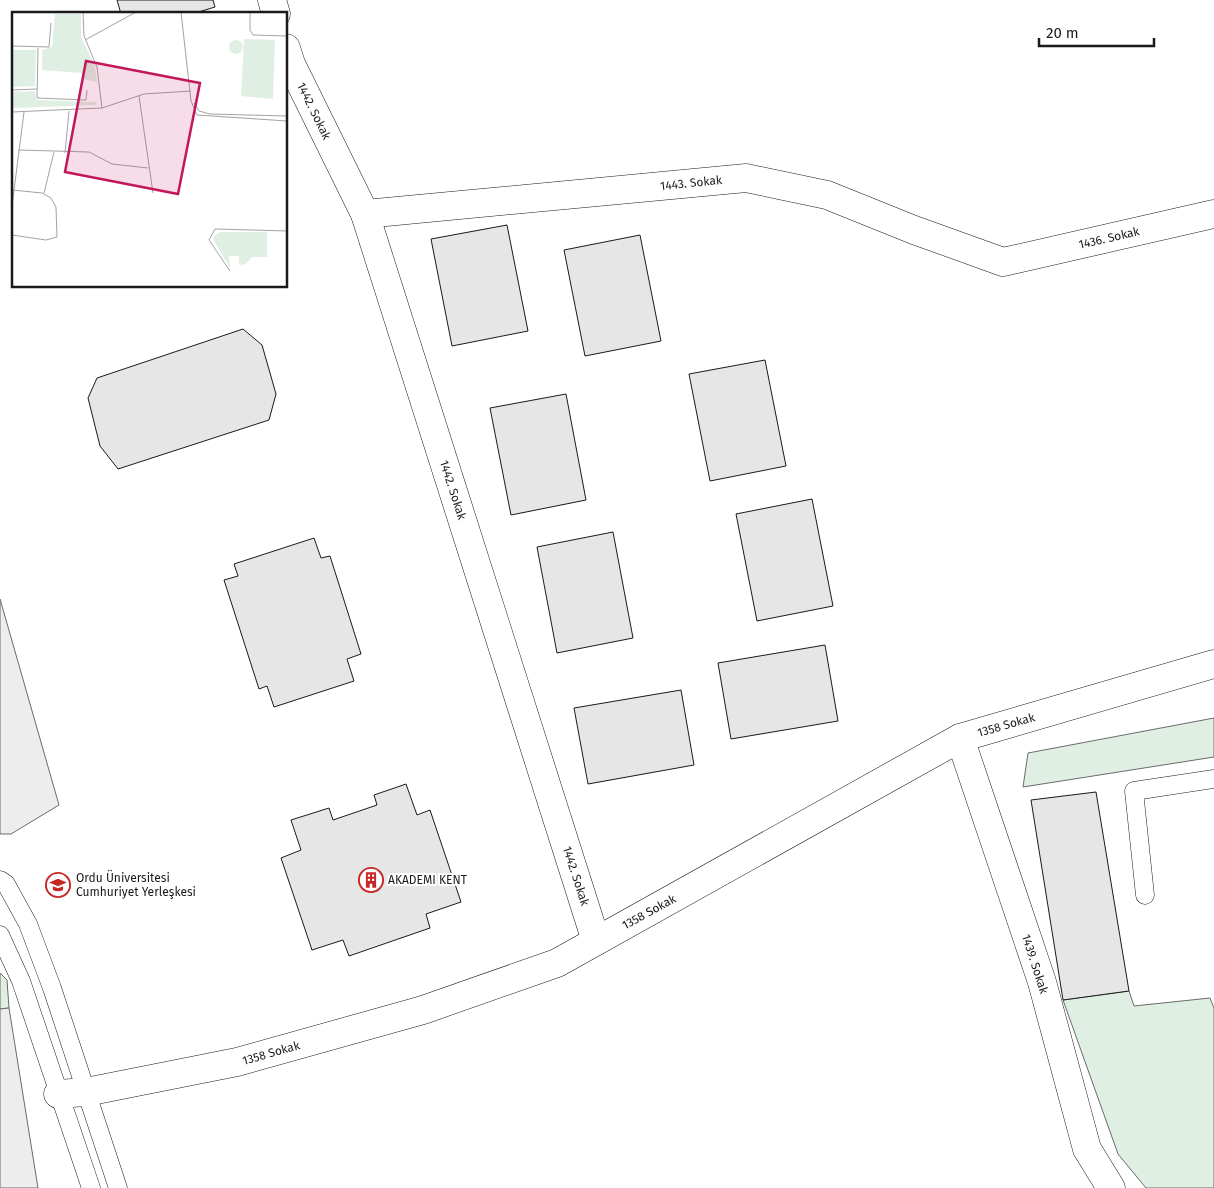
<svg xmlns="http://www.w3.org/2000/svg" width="1214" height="1188" viewBox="0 0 1214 1188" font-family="'Fira Sans',sans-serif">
	<rect width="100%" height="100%" fill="#fff"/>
	<g fill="#e0efe3" stroke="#6a6a6a">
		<polygon points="1214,718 1214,757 1023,787 1028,753"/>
		<polygon points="0,973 7,980 9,1008 0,1009"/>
		<polygon points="1129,991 1134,1006 1210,998 1214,1008 1214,1188 1146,1188 1118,1154 1063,1000"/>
	</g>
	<g fill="#ededed" stroke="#6a6a6a">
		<polygon points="0,599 59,805 11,834 0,834"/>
		<polygon points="9,1008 38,1188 0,1188 0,1009"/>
	</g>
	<g fill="#e6e6e6" stroke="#1a1a1a">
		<polygon points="117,0 213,0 215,7 192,14 121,14"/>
		<polygon points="507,225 528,331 452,346 431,239"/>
		<polygon points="640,235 661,341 585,356 564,250"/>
		<polygon points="243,329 262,345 276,394 269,420 118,469 100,446 88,398 97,378"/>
		<polygon points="765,360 786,466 710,481 689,374"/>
		<polygon points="566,394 586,500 511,515 490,408"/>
		<polygon points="812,499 833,606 757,621 736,514"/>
		<polygon points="613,532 633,638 557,653 537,547"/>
		<polygon points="314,538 321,558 330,556 361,654 347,659 354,681 274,707 267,686 259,689 224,580 238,576 234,564"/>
		<polygon points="825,645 838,721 731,739 718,663"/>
		<polygon points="681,690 694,765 588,784 574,708"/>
		<polygon points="406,784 417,815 430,810 461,902 426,914 430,928 349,956 343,940 312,950 281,858 301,850 291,820 329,808 333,820 377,805 374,795"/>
		<polygon points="1096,792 1129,991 1063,1000 1031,800"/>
	</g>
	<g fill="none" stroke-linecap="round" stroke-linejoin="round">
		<defs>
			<g id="lane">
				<polyline points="0,880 6,884 28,924 52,988 118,1188"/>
				<polyline points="1145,895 1134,791 1214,779"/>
				<polyline points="0,935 21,981 91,1188"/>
			</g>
			<g id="street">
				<polyline points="272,0 276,14"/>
				<polyline points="286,48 291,64 365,214 596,941"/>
				<polyline points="365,214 746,178 827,195 914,230 1003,262 1214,214"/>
				<polyline points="960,738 1042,982 1087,1149 1111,1188"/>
				<polyline points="58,1094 86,1092 237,1062 423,1010 557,963 960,738 1214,664"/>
			</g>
		</defs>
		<use href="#lane" stroke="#1a1a1a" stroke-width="19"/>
		<use href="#street" stroke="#1a1a1a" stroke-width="29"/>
		<use href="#lane" stroke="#fff" stroke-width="18"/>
		<use href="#street" stroke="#fff" stroke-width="28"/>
	</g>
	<defs>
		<symbol id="building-ring" viewBox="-11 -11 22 22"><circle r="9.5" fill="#fff" stroke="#c62828" stroke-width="1.5"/><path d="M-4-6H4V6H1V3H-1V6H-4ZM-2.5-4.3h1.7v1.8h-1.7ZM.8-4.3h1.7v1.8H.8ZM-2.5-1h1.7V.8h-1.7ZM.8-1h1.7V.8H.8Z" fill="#c62828"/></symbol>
		<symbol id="university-ring" viewBox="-11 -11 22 22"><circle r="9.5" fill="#fff" stroke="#c62828" stroke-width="1.5"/><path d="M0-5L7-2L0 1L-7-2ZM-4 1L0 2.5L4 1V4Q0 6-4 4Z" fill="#c62828"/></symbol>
	</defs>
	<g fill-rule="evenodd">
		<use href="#building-ring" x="357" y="866" width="28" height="28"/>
		<use href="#university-ring" x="44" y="871" width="28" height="28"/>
	</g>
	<g text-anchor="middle" stroke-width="4" stroke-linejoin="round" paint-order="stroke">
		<g font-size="12" fill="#1a1a1a" stroke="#fff">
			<text transform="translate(314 111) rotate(64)" y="4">1442. Sokak</text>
			<text transform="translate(691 183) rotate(-6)" y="4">1443. Sokak</text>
			<text transform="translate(1109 238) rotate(-13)" y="4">1436. Sokak</text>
			<text transform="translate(453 490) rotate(72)" y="4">1442. Sokak</text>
			<text transform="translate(1006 725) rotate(-16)" y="4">1358 Sokak</text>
			<text transform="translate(576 876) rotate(72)" y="4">1442. Sokak</text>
			<text transform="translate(649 912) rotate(-29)" y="4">1358 Sokak</text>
			<text transform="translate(1035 964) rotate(72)" y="4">1439. Sokak</text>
			<text transform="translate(271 1053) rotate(-16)" y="4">1358 Sokak</text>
		</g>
		<g font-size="12" fill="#1a1a1a" stroke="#fff" text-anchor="start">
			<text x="76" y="882">Ordu Üniversitesi<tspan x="76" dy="14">Cumhuriyet Yerleşkesi</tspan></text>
			<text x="388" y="884">AKADEMI KENT</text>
		</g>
	</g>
	<g transform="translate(12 12)">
		<rect width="275" height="275" fill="#fff"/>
		<path d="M43,2H69V25L83,54L85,70L71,67L70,61L30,58V38L40,35ZM232,27L263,28L261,87L229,84ZM217 35a7 7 0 1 1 14 0a7 7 0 1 1-14 0ZM0,38H24L23,74L0,75ZM23,79L24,88L85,90L84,93L0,96V80ZM208,220H255V245H240L234,252L227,253V244H217L218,256L202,229V224Z" fill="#e0efe3"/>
		<path fill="none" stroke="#a3a3a3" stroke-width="1" d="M71,0L72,24L85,55L90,96M169,0L179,89L185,103L275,109M238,0V18L241,23L275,24M73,28L124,0M0,34L37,35L39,11M26,36L25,86L74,88L75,78M0,78L25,77M127,84L141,181M182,91L187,99L198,102L275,104M0,100L90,96L132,82L179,79M6,138L77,140L100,152L136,156M53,141L57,99M0,178L30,181L39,186L44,195L45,225L34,228L0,223M32,181L42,140M0,194L12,100M218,259L197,228L203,217L275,219"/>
		<path fill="#c2185b" fill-opacity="0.15" stroke="#c2185b" stroke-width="2.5" d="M74,49L188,71L166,182L53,160Z"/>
		<rect width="275" height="275" fill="none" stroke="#1a1a1a" stroke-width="2.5"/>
	</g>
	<path d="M1039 38v8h115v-8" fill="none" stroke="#1a1a1a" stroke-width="2.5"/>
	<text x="1046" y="38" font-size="15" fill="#1a1a1a" stroke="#ffffff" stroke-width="4" paint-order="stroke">20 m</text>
</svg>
